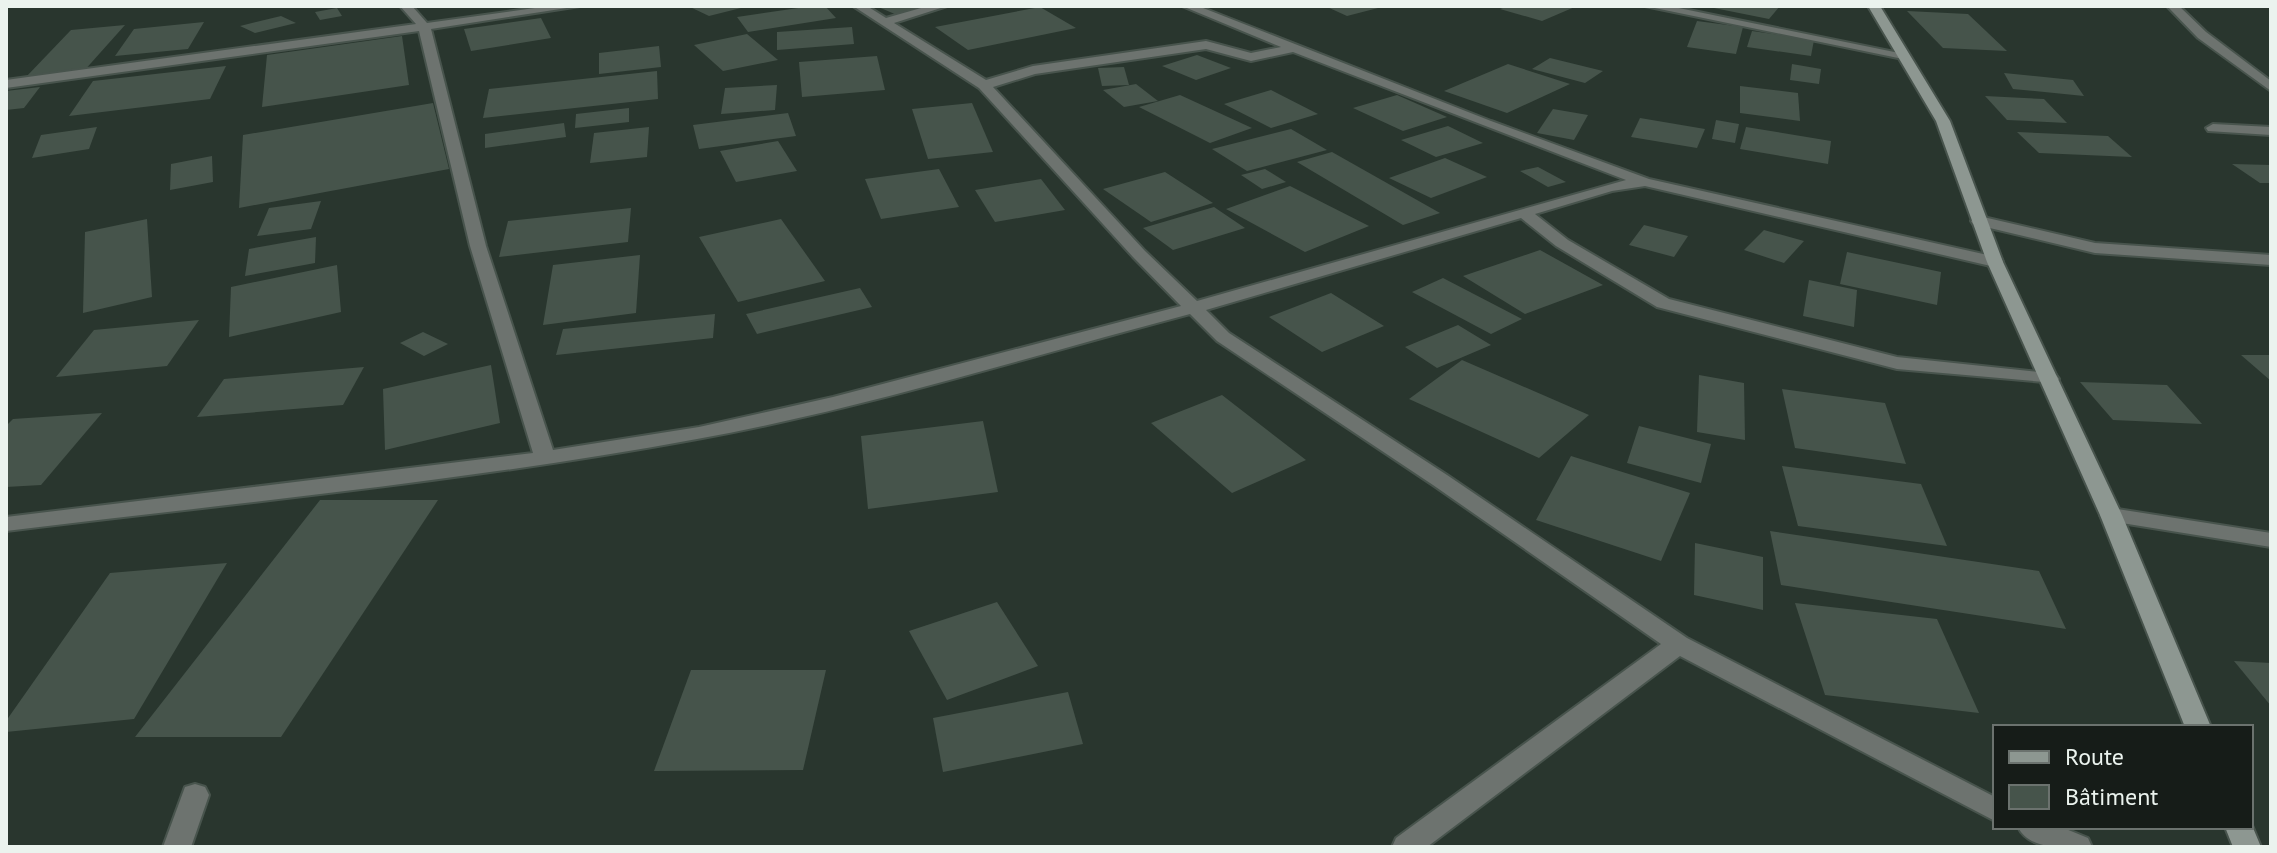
<svg xmlns="http://www.w3.org/2000/svg" width="2277" height="853" viewBox="0 0 2277 853" font-family="'PT Sans',sans-serif">
	<rect width="100%" height="100%" fill="#29362e"/>
	<g fill="#46544b">
		<polygon points="688,6 745,6 745,7 709,16"/>
		<polygon points="812,6 825,6 836,18 748,32 737,17"/>
		<polygon points="876,6 925,6 926,7 897,15"/>
		<polygon points="1325,6 1373,6 1378,8 1347,16"/>
		<polygon points="1508,6 1577,6 1542,21 1500,9"/>
		<polygon points="1704,6 1780,6 1769,19"/>
		<polygon points="1040,7 1076,28 968,50 935,27"/>
		<polygon points="337,8 342,16 320,20 315,12"/>
		<polygon points="1907,11 1968,14 2007,51 1943,48"/>
		<polygon points="281,16 296,23 255,33 240,26"/>
		<polygon points="541,18 551,38 471,51 464,29"/>
		<polygon points="1697,21 1743,27 1736,54 1687,47"/>
		<polygon points="204,22 188,49 115,56 134,29"/>
		<polygon points="125,25 83,72 26,77 71,30"/>
		<polygon points="852,27 854,44 777,50 777,32"/>
		<polygon points="1752,31 1814,40 1811,56 1747,47"/>
		<polygon points="747,34 778,60 723,71 694,45"/>
		<polygon points="402,36 409,85 262,107 267,55"/>
		<polygon points="659,46 661,67 599,74 599,53"/>
		<polygon points="1197,55 1231,68 1196,80 1162,66"/>
		<polygon points="877,56 885,90 802,97 799,62"/>
		<polygon points="1550,58 1603,71 1585,83 1532,69"/>
		<polygon points="1508,64 1570,84 1507,113 1444,91"/>
		<polygon points="1792,64 1821,69 1819,84 1790,80"/>
		<polygon points="226,66 210,99 69,116 93,81"/>
		<polygon points="1124,67 1129,85 1102,86 1098,68"/>
		<polygon points="657,71 658,99 483,118 489,89"/>
		<polygon points="2004,73 2073,80 2084,96 2013,89"/>
		<polygon points="1136,84 1158,101 1124,107 1103,90"/>
		<polygon points="777,85 775,110 721,114 725,88"/>
		<polygon points="1740,86 1798,93 1800,121 1740,113"/>
		<polygon points="40,87 24,108 6,110 6,91"/>
		<polygon points="1271,90 1318,114 1271,128 1224,104"/>
		<polygon points="1180,95 1252,128 1210,143 1139,107"/>
		<polygon points="1397,95 1447,117 1403,131 1353,108"/>
		<polygon points="1985,96 2044,99 2067,123 2007,120"/>
		<polygon points="433,103 449,169 239,208 243,135"/>
		<polygon points="972,103 993,152 928,159 912,109"/>
		<polygon points="629,108 629,122 575,128 576,114"/>
		<polygon points="1553,109 1588,115 1574,140 1537,133"/>
		<polygon points="788,113 796,136 699,149 693,125"/>
		<polygon points="1640,118 1705,129 1697,148 1631,137"/>
		<polygon points="1716,120 1739,124 1735,143 1712,139"/>
		<polygon points="564,123 566,137 485,148 485,134"/>
		<polygon points="1448,126 1483,143 1436,157 1401,140"/>
		<polygon points="97,127 89,149 32,158 41,135"/>
		<polygon points="649,127 647,157 590,163 594,133"/>
		<polygon points="1746,127 1831,141 1828,164 1740,149"/>
		<polygon points="1291,129 1327,150 1247,171 1212,149"/>
		<polygon points="2017,132 2108,136 2132,157 2039,153"/>
		<polygon points="778,141 797,171 736,182 720,151"/>
		<polygon points="1332,152 1440,213 1403,225 1297,162"/>
		<polygon points="212,156 213,182 170,190 171,164"/>
		<polygon points="1445,158 1487,177 1431,198 1389,178"/>
		<polygon points="2232,164 2271,165 2271,183 2260,183"/>
		<polygon points="1538,167 1566,182 1548,187 1520,171"/>
		<polygon points="939,169 959,207 881,219 865,179"/>
		<polygon points="1265,169 1286,182 1262,189 1241,175"/>
		<polygon points="1165,172 1213,203 1151,222 1103,189"/>
		<polygon points="1041,179 1065,210 995,222 975,190"/>
		<polygon points="1290,186 1369,226 1305,252 1226,209"/>
		<polygon points="321,201 311,229 257,236 269,208"/>
		<polygon points="1214,207 1245,228 1173,250 1143,228"/>
		<polygon points="631,208 628,242 499,257 508,221"/>
		<polygon points="147,219 152,297 83,313 85,232"/>
		<polygon points="781,219 825,281 738,302 699,237"/>
		<polygon points="1644,225 1688,236 1674,257 1629,245"/>
		<polygon points="1764,230 1804,241 1784,263 1744,250"/>
		<polygon points="316,237 315,263 245,276 249,249"/>
		<polygon points="1540,250 1603,285 1525,314 1463,276"/>
		<polygon points="1847,252 1941,272 1937,305 1840,284"/>
		<polygon points="640,255 636,313 543,325 553,265"/>
		<polygon points="337,265 341,312 229,337 231,287"/>
		<polygon points="1443,278 1522,319 1491,334 1412,292"/>
		<polygon points="1809,280 1857,290 1854,327 1803,316"/>
		<polygon points="860,288 872,307 757,334 746,314"/>
		<polygon points="1331,293 1384,326 1322,352 1269,317"/>
		<polygon points="715,314 713,338 556,355 563,329"/>
		<polygon points="199,320 167,366 56,377 94,330"/>
		<polygon points="1458,325 1491,345 1437,368 1405,347"/>
		<polygon points="423,332 448,344 424,356 400,343"/>
		<polygon points="2241,355 2271,355 2271,381"/>
		<polygon points="1462,360 1589,415 1539,458 1409,399"/>
		<polygon points="491,365 500,423 385,450 383,389"/>
		<polygon points="364,367 343,405 197,417 224,379"/>
		<polygon points="1699,375 1744,383 1745,440 1697,432"/>
		<polygon points="2080,382 2167,385 2202,424 2113,420"/>
		<polygon points="1782,389 1885,403 1906,464 1795,448"/>
		<polygon points="1222,395 1306,460 1232,493 1151,423"/>
		<polygon points="102,413 41,485 6,487 6,426 13,419"/>
		<polygon points="983,421 998,492 868,509 861,436"/>
		<polygon points="1639,426 1711,444 1701,483 1627,463"/>
		<polygon points="1571,456 1690,493 1661,561 1536,520"/>
		<polygon points="1782,466 1921,484 1947,546 1798,526"/>
		<polygon points="320,500 438,500 281,737 135,737"/>
		<polygon points="1770,531 2039,571 2066,629 1781,585"/>
		<polygon points="1695,543 1763,557 1763,610 1694,595"/>
		<polygon points="227,563 134,719 6,732 6,721 110,573"/>
		<polygon points="997,602 1038,666 947,700 909,631"/>
		<polygon points="1795,603 1937,619 1979,713 1825,695"/>
		<polygon points="2234,661 2271,663 2271,706"/>
		<polygon points="691,670 826,670 803,770 654,771"/>
		<polygon points="1068,692 1083,744 943,772 933,718"/>
	</g>
	<g fill="none" stroke-linecap="round" stroke-linejoin="round">
		<defs>
			<g id="street">
				<path d="M400,6H412L427,23L549,6H580L431,29L486,246L553,450L699,427L833,397L1181,306L1133,257L979,88L853,6H867L886,18L928,6H947L894,23L986,80L1033,66L1206,41L1251,53L1281,47L1182,6H1198L1491,121L1649,179L2001,258L2003,262L1995,267L1645,186L1612,191L1535,214L1568,240L1669,299L1897,357L2049,373L2056,375L2059,379L2056,383L1897,369L1657,307L1556,246L1521,218L1206,310L1229,333L1447,475L1687,638L1995,797V821L1680,656L1427,847H1392L1396,838L1661,644L1433,485L1217,341L1190,314C1027,357 863,409 697,439C469,481 236,503 6,531V517L533,453L470,246L419,31L6,88V80L416,24ZM1206,49L1251,61L1293,52L1626,180L1197,301L1145,251L993,87L1035,74Z"/>
				<polygon points="1645,6 1669,6 1909,55 1903,59"/>
				<polygon points="2167,6 2179,6 2206,32 2271,81 2271,91 2198,38"/>
				<polygon points="2213,124 2271,127 2271,135 2208,131 2206,128"/>
				<polygon points="1979,216 2095,243 2271,255 2271,265 2095,253 1973,224 1971,221"/>
				<polygon points="2111,508 2271,533 2271,547 2103,520 2100,515"/>
				<polygon points="195,784 205,787 209,795 191,847 163,847 185,787"/>
				<path d="M2018,827H2061L2088,838L2092,847C2069,847 2030,852 2018,827Z"/>
			</g>
			<g id="secondary">
				<polygon points="1868,6 1880,6 1950,121 2003,262 2122,515 2211,727 2185,727 2100,515 1987,262 1936,121"/>
				<polygon points="2251,823 2261,847 2233,847 2225,827 2251,827"/>
			</g>
		</defs>
		<use href="#street" stroke="#48544d" stroke-width="4"/>
		<use href="#secondary" stroke="#48544d" stroke-width="4"/>
		<use href="#street" fill="#6d736f" fill-rule="evenodd"/>
		<use href="#secondary" fill="#8d9791" fill-rule="evenodd"/>
	</g>
	<rect width="2277" height="853" fill="none" stroke="#ebf3ee" stroke-width="16"/>
	<rect x="1993" y="725" width="260" height="104" fill="#161c18" stroke="#6b726e" stroke-width="2"/>
	<rect x="2009" y="751" width="40" height="12" fill="#8d9791" stroke="#6b726e" stroke-width="2"/>
	<text x="2065" y="765" font-size="24" fill="#ebf3ee">Route</text>
	<rect x="2009" y="785" width="40" height="24" fill="#46544b" stroke="#6b726e" stroke-width="2"/>
	<text x="2065" y="805" font-size="24" fill="#ebf3ee">Bâtiment</text>
</svg>
